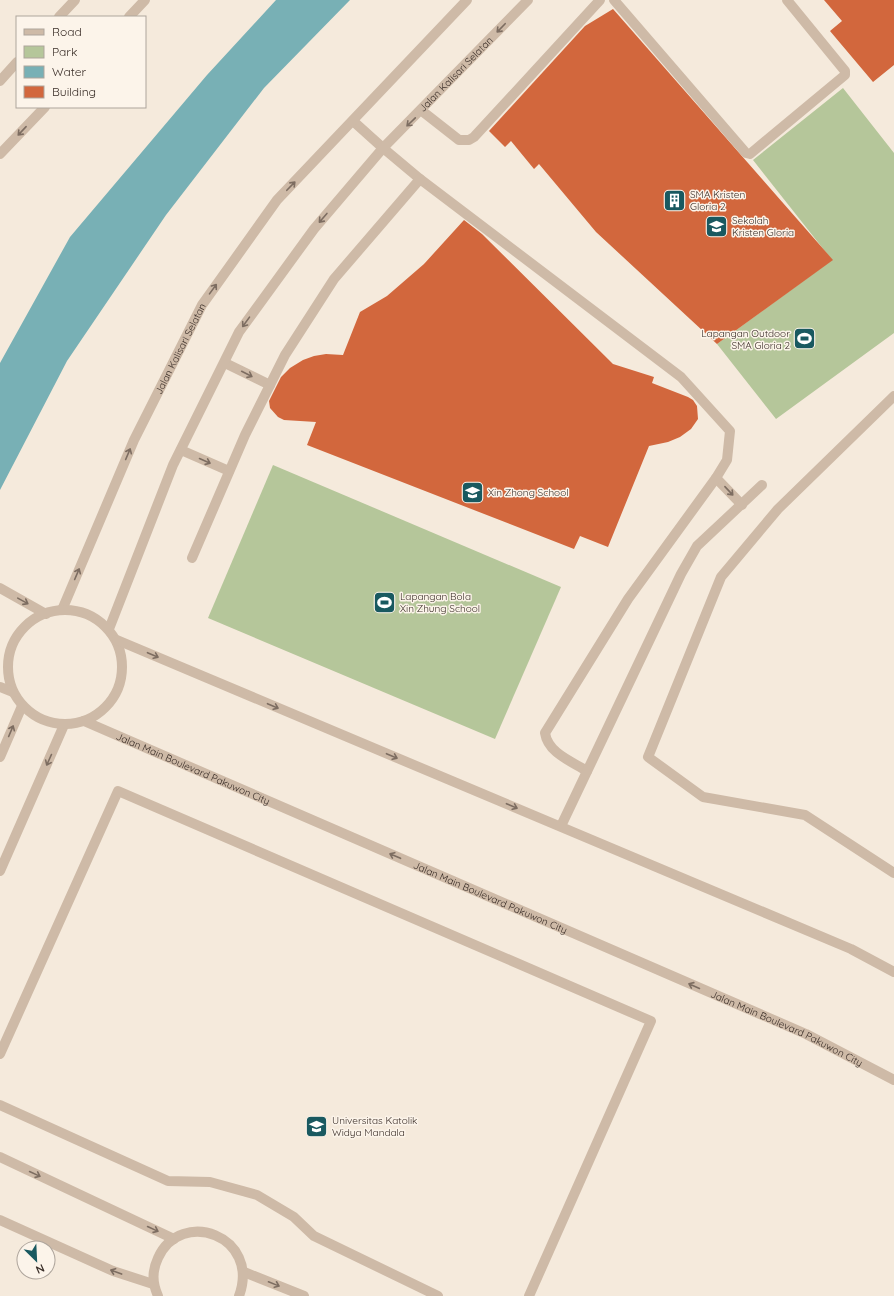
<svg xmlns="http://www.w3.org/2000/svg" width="894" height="1296" viewBox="0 0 894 1296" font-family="Quicksand,sans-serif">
	<rect width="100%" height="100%" fill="#f5eadc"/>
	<g fill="#b5c69a">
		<polygon points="843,88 894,153 894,333 776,419 717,344 832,260 753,160"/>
		<polygon points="273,465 561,587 495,739 208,618"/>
	</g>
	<polygon fill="#78b0b5" points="276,0 350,0 264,88 166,215 67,361 0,490 0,363 70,237 207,75"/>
	<g fill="#d2673d">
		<polygon points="824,0 894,0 894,65 873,82 830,31 842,21"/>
		<polygon points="613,9 833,260 717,344 596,232 539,164 534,169 511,141 505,147 489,131 585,26"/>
		<polygon points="464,220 482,234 613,364 654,377 652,383 688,397 693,400 697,406 698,419 691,429 680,437 668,442 649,446 608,547 580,536 574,549 307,445 316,422 284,420 278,417 270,408 269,401 281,377 290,368 303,360 314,356 326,354 343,355 360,312 387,296 424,264"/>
	</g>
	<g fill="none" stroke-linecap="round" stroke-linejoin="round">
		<g stroke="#cebaa7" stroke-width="10">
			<polyline points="614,0 746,153 750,154 845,75 845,71 787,0"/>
			<polyline points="422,111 459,140 469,140 474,137 600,0"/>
			<polyline points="383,148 420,179"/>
			<polyline points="225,363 270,385"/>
			<polyline points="894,396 778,509 721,577 648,757 703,797 805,815 894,873"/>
			<polyline points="181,450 229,471"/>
			<polyline points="716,478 742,505"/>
			<path d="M192,558L245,435L285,355L334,279L420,179L681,377L730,431L727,460L716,478L628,599L545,733C548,753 571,761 587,771"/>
			<polyline points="561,826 681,574 697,546 762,485"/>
			<polyline points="0,1054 118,791 651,1021 529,1296"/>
			<polyline points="0,1105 168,1181 210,1182 257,1195 294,1217 314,1236 438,1296"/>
			<polyline points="0,1157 174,1239"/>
			<polyline points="0,1220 113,1271 153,1284"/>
			<polyline points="244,1272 304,1296"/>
			<path d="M158,1296C152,1282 152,1271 158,1258C181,1207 261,1236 239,1296"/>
		</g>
		<g stroke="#cebaa7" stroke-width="10">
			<polyline points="59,17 75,0"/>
			<polyline points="129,17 145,0"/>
			<polyline points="0,81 17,62"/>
			<polyline points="353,121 383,148"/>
			<polyline points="0,154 45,107"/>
			<path id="s1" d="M62,610L134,440L202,305L277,200L467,0"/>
			<path id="s2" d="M109,629L173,465L239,332L314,229L383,148L528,0"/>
			<polyline points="0,757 22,706"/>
			<polyline points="0,871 64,725"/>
		</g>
		<g stroke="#cebaa7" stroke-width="10">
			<polyline points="0,588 46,614"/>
			<circle cx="65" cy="667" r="57"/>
			<polyline points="117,640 851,949 894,972"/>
			<polyline points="0,687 13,692"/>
			<path id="s3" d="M84,721L806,1034L894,1080"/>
		</g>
	</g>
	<defs><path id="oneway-shaft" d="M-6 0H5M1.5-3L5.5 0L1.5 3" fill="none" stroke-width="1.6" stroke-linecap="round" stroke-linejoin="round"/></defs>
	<g stroke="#7d6d61">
		<use href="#oneway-shaft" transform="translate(501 28) rotate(134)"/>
		<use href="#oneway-shaft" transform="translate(411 122) rotate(136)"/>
		<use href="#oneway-shaft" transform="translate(22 131) rotate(133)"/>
		<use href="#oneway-shaft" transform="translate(291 186) rotate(-46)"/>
		<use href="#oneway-shaft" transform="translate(323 218) rotate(131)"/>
		<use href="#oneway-shaft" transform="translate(213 289) rotate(-54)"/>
		<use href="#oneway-shaft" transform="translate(246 322) rotate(126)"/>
		<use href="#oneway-shaft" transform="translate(247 374) rotate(27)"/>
		<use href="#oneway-shaft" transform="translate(128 454) rotate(-67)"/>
		<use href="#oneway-shaft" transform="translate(205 461) rotate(24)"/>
		<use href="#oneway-shaft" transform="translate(729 491) rotate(47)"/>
		<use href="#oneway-shaft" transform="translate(77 574) rotate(-67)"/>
		<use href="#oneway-shaft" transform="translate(23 601) rotate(29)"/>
		<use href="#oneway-shaft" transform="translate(153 655) rotate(23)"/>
		<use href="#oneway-shaft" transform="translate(273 706) rotate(23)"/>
		<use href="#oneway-shaft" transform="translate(11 731) rotate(-67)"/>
		<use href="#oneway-shaft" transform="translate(392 756) rotate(23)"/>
		<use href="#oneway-shaft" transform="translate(49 760) rotate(114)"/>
		<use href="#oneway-shaft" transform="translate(512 806) rotate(23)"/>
		<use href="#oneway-shaft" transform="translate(395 856) rotate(-157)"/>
		<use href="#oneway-shaft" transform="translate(694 986) rotate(-156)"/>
		<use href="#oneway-shaft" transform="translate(35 1174) rotate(25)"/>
		<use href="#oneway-shaft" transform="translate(153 1229) rotate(25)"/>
		<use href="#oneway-shaft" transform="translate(116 1272) rotate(-160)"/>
		<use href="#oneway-shaft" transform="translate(274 1284) rotate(22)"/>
	</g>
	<defs>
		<symbol id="building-square" viewBox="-11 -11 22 22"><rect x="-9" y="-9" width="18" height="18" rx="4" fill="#195960" stroke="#fcf4ea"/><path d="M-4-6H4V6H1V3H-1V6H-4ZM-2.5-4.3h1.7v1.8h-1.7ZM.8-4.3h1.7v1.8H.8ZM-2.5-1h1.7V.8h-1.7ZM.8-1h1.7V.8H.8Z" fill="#fff"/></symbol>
		<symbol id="school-square" viewBox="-11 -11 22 22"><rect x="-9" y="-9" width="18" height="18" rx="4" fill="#195960" stroke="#fcf4ea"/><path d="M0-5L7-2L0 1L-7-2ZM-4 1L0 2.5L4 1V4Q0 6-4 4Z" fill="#fff"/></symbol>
		<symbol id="stadium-square" viewBox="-11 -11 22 22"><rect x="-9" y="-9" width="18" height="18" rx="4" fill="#195960" stroke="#fcf4ea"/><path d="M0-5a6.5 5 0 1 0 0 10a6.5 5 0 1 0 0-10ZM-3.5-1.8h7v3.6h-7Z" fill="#fff"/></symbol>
		<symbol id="university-square" viewBox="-11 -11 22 22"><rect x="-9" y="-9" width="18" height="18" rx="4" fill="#195960" stroke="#fcf4ea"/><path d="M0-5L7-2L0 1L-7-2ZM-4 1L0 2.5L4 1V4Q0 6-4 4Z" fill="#fff"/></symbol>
	</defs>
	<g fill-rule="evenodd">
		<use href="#building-square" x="662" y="188" width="25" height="25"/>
		<use href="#school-square" x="704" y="214" width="25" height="25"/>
		<use href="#stadium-square" x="792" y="326" width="25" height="25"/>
		<use href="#school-square" x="460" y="480" width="25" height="25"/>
		<use href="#stadium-square" x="372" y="590" width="25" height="25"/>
		<use href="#university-square" x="304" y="1114" width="25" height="25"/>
	</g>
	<g text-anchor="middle" stroke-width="3" stroke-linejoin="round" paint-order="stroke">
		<g font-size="10" fill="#3a2e28" stroke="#fcf4ea">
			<text dy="4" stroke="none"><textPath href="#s2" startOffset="662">Jalan Kalisari Selatan</textPath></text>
			<text dy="4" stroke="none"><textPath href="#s1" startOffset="287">Jalan Kalisari Selatan</textPath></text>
			<text dy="4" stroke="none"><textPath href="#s3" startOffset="119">Jalan Main Boulevard Pakuwon City</textPath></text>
			<text dy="4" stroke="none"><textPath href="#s3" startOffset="443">Jalan Main Boulevard Pakuwon City</textPath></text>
			<text dy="4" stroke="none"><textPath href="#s3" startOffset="767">Jalan Main Boulevard Pakuwon City</textPath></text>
		</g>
		<g font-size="10" fill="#3a2e28" stroke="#fcf4ea" text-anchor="start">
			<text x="690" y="198">SMA Kristen<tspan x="690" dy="12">Gloria 2</tspan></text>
			<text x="732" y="224">Sekolah<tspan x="732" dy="12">Kristen Gloria</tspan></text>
			<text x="790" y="337" text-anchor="end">Lapangan Outdoor<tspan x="790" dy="12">SMA Gloria 2</tspan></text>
			<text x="488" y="496">Xin Zhong School</text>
			<text x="400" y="600">Lapangan Bola<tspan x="400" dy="12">Xin Zhung School</tspan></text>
			<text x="332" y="1124">Universitas Katolik<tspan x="332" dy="12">Widya Mandala</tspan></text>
		</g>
	</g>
	<rect x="16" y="16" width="130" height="92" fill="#fcf4ea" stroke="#aea59c"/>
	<rect x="24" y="29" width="20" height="6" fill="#cebaa7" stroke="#aea59c"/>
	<text x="52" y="36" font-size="12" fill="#3a2e28">Road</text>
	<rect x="24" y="46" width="20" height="12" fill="#b5c69a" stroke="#aea59c"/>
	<text x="52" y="56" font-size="12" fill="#3a2e28">Park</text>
	<rect x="24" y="66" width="20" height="12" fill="#78b0b5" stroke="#aea59c"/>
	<text x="52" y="76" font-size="12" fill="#3a2e28">Water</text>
	<rect x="24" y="86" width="20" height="12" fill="#d2673d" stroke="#aea59c"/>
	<text x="52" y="96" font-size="12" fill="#3a2e28">Building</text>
	<g transform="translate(36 1260) rotate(156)"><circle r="19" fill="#fcf4ea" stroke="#aea59c"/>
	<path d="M0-3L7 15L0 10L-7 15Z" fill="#195960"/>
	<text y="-6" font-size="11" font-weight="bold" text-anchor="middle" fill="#3a2e28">N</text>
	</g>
</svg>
